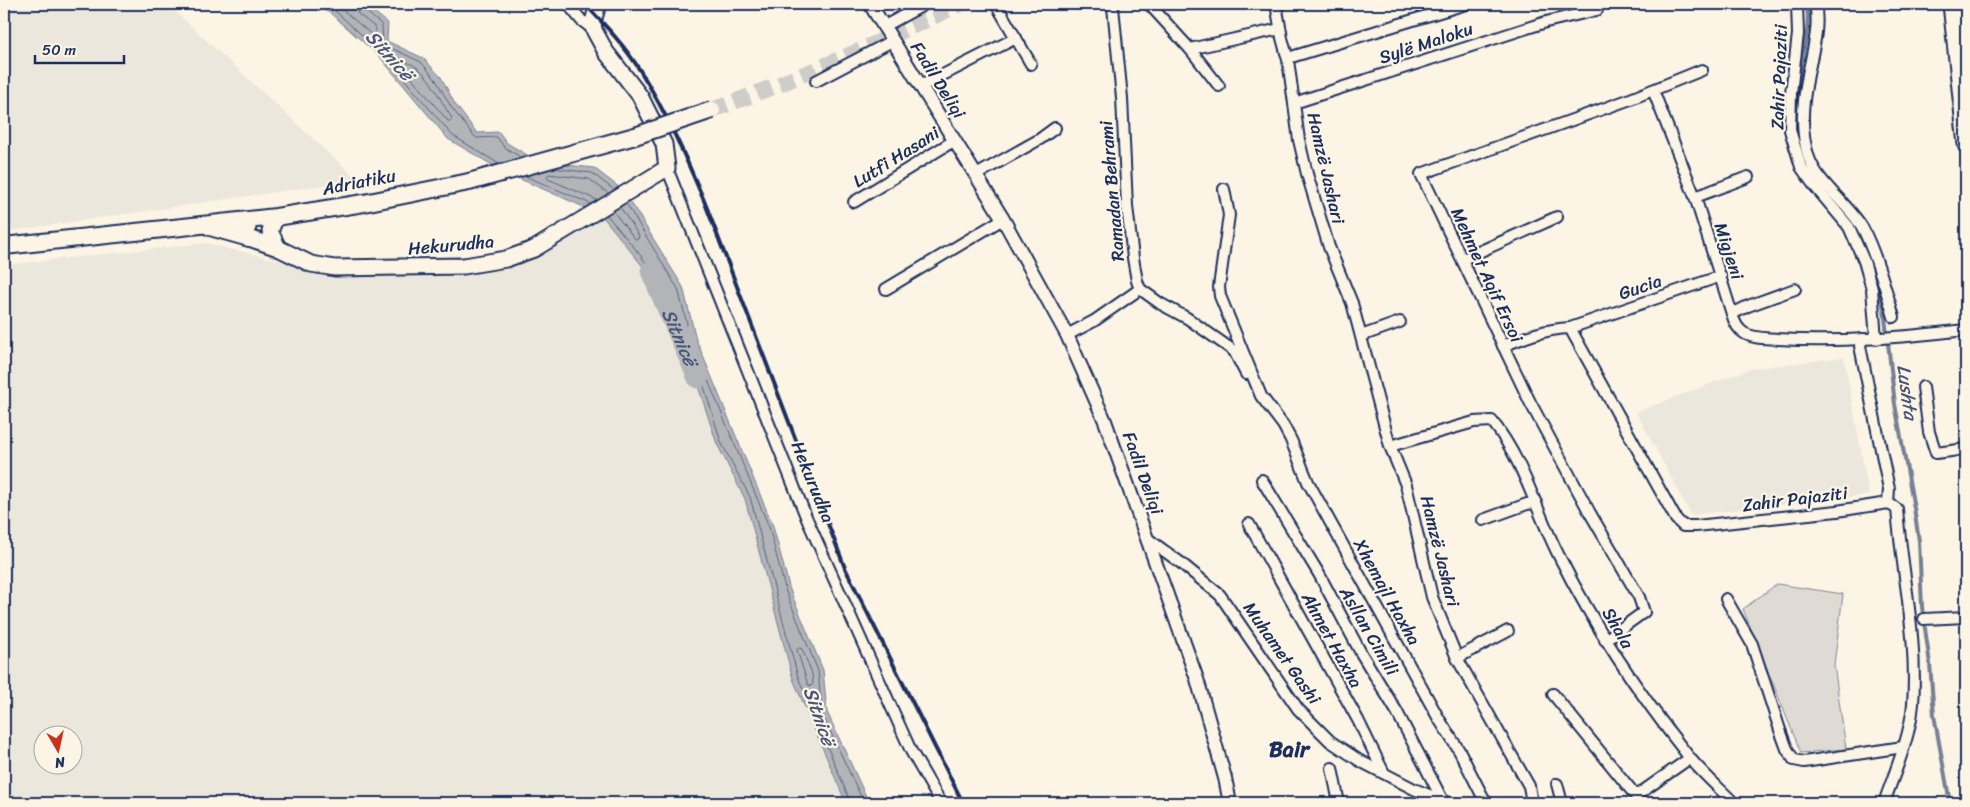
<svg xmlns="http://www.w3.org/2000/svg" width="1970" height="807" viewBox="0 0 1970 807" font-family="Sriracha,sans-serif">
	<rect width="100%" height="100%" fill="#fcf5e5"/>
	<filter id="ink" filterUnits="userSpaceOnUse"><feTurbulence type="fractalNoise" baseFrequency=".02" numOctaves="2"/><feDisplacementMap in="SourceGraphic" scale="10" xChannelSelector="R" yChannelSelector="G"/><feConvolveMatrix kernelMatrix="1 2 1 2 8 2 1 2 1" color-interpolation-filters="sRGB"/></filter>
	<g filter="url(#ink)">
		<g fill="#ece7dc" fill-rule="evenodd">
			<polygon points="4,4 167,4 358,180 4,232"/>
			<path d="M603,217L649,274L673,314L697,383L717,444L745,499L793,679L846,803H4V265L206,243L319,270L507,263L542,253ZM42,734H72V764H42Z"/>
			<polygon points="1844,357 1869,495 1691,515 1636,412 1749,369"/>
		</g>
		<polygon fill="#dfdbd4" stroke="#7d8599" points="1777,584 1843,594 1834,665 1846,749 1801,753 1743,609"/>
		<polygon fill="#b2b4b8" stroke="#767f94" points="300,4 364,4 388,23 387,41 423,58 441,77 455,104 477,133 499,132 507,143 539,162 594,168 624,191 683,287 696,339 773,526 790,590 823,670 827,712 869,803 846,803 793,679 745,499 717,444 697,383 673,314 649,274 603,217 593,211 504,172 448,139 379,56 329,12"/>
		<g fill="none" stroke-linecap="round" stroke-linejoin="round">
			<g stroke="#576482" stroke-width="1">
				<polyline points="317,4 333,9 382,53 452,135 499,164"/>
				<polyline points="336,4 372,35 375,36 376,28 358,14 355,4"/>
				<polyline points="361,4 363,9 382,25 383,44 421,62 436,80 451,107 474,136 477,138 497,137 504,147 522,158"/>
				<path d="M401,61C428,64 438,99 452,118L451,121H448L401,65Z"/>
				<polyline points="553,168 592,173 614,190"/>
				<polyline points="525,176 591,204"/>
				<polyline points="597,200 548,179 547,176 549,174 589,179 608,193"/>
				<polyline points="613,211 635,239 638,239 639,236 620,207"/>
				<path d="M607,215C635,249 667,283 682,326H686L687,324L678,289L626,203"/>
				<polygon points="799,648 802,649 812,673 813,684 811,686 808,685 797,650"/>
				<polyline points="851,803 798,677 750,497 721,442 702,380 703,377 707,378 769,527 786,592 818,671 822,714 864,803"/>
			</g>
			<g stroke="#767f94" stroke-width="4">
				<path d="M1805,159C1794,130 1796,95 1801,64C1805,41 1810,28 1807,4"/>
				<polyline points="1870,267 1880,292 1884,309 1895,404 1914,508 1919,541 1922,607 1930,664 1934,715 1950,803"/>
			</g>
			<path stroke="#b2b4b8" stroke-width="21" id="s1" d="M651,271L698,378"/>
			<path stroke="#cfcdca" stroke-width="16" stroke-dasharray="16 8" stroke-linecap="butt" d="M712,110C797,79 879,43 960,4"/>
			<defs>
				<g id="minor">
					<polyline points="568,4 581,20 594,30"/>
					<polyline points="996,4 1031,64"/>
					<polyline points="1149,4 1190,49 1280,29"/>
					<polyline points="1276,4 1282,38 1288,60 1299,140 1307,174 1329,247 1352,303 1390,446 1406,485 1432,597 1457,658 1529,786 1532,803"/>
					<polyline points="1797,4 1798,34 1791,93 1790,130 1801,167 1813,184 1849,227 1864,261 1872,289 1876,339"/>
					<path d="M1815,4C1819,23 1815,41 1811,60C1804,92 1798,126 1809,158C1817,182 1848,204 1862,227C1875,251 1886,290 1894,317"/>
					<polyline points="883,27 925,4"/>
					<polyline points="1190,49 1219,86"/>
					<polyline points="1288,58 1466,4"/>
					<polyline points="816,81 892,41"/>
					<polyline points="921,86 1016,38"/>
					<path d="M1653,90L1695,197L1732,314C1734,321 1737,329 1744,333C1753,339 1767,338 1778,339C1841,343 1903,337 1966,330"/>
					<polyline points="1294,103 1546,22 1597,10"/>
					<polyline points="667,168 807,519 911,751 941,803"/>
					<polyline points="976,175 1040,139 1055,128"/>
					<polyline points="1224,189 1229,215 1219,287 1220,296 1261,396 1283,425 1291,440 1308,482 1439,719 1460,752 1486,803"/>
					<polyline points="1695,197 1748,177"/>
					<polyline points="854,202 955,140"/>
					<polyline points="1463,259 1557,217"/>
					<polyline points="886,289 1003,219"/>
					<polyline points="1140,289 1161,304 1187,318 1234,351 1246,374"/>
					<polyline points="1732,314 1748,306 1795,289"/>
					<path d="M1570,328L1676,519L1683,526H1696L1837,511L1888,503L1897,509C1902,573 1918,639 1913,704C1910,738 1895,771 1884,803"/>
					<polyline points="1067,335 1094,321 1140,289 1137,281 1133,258 1127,206 1122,98 1113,7 1114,4"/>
					<polyline points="1361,336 1400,322"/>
					<polyline points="1862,339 1860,346 1889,489 1888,503"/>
					<path d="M1503,346C1525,337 1545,329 1570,328L1721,276"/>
					<polyline points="1923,387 1929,432 1936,453 1966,449"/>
					<path d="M1390,446L1474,422L1492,421C1524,461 1536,511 1559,556C1595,628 1639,694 1689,757C1702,773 1719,788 1734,803"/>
					<polyline points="1262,480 1319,574 1361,653 1397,712 1443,801"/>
					<polyline points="1483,520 1527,504 1536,503"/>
					<polyline points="1249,524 1358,720 1384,773"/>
					<polyline points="1148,539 1181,563 1220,595 1298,709 1330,741 1360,761 1414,789 1449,803"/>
					<polyline points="1726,599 1752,644 1780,730 1787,749 1794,760 1804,762 1903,747"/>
					<polyline points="1924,619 1966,617"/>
					<polyline points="1605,640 1644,612 1639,597 1590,513 1530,402 1421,174 1628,100 1702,70"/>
					<polyline points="1457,658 1508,631"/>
					<polyline points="1553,694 1636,796 1690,758"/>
					<polyline points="1332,768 1339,803"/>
					<polyline points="1557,784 1562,803"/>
				</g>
				<polyline id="tertiary" points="870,4 1003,219 1067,335 1105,421 1197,679 1225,778 1230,803"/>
				<g id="secondary">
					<polyline points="1951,4 1966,145"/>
					<polyline points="1964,4 1966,27"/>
					<polyline points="276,217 270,231 278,248"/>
					<polyline points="248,227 246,232 249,238 278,248 311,264 335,268 464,266 506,259 534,249 667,168 664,144 640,96 606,52 594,30 593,22 598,4"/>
				</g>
				<g id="primary">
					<polyline points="210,227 249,238"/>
					<polyline points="4,246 276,217 364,203 469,182"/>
				</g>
			</defs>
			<use href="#minor" stroke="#1b2f5e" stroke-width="14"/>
			<use href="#tertiary" stroke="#1b2f5e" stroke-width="16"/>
			<use href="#secondary" stroke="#1b2f5e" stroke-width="19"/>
			<use href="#primary" stroke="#1b2f5e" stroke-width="20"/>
			<use href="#minor" stroke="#fcf5e5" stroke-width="10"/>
			<use href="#tertiary" stroke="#fcf5e5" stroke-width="12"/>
			<use href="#secondary" stroke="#fcf5e5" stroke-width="15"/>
			<use href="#primary" stroke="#fcf5e5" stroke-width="16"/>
			<path stroke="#1b2f5e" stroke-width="4" d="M585,4C605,25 626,47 641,72C667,114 686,158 705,203L845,568L963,803"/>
			<defs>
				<polyline id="primary-bridge" points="469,182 635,136 712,110"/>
			</defs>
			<use href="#primary-bridge" stroke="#1b2f5e" stroke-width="20" stroke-linecap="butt"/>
			<use href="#primary-bridge" stroke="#fcf5e5" stroke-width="16"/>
		</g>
	</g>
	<g text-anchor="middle" stroke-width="4.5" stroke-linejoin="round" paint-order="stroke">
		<g font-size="18" fill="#1b2f5e" stroke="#fcf5e5">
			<text transform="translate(1426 43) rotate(-18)" y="6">Sylë Maloku</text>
			<text transform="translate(1779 77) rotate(-88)" y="6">Zahir Pajaziti</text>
			<text transform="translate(938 80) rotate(58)" y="6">Fadil Deliqi</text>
			<text transform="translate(896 157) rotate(-32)" y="6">Lutfi Hasani</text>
			<text transform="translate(1326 168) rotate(77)" y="6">Hamzë Jashari</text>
			<text transform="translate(359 182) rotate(-11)" y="6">Adriatiku</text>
			<text transform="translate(1112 191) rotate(-95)" y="6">Ramadan Behrami</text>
			<text transform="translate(451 245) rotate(-5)" y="6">Hekurudha</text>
			<text transform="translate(1729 251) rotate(72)" y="6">Migjeni</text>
			<text transform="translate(1487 275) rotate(65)" y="6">Mehmet Aqif Ersoi</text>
			<text transform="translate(1640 287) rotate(-19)" y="6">Gucia</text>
			<text transform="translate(1143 473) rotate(70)" y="6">Fadil Deliqi</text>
			<text transform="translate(813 482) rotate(68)" y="6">Hekurudha</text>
			<text transform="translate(1795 499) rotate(-7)" y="6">Zahir Pajaziti</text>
			<text transform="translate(1440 551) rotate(76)" y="6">Hamzë Jashari</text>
			<text transform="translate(1387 592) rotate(61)" y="6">Xhemajl Haxha</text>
			<text transform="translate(1618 628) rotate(60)" y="6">Shala</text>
			<text transform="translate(1369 631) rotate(60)" y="6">Asllan Cimili</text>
			<text transform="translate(1332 640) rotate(61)" y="6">Ahmet Haxha</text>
			<text transform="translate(1282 653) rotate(55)" y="6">Muhamet Gashi</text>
		</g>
		<g font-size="19" font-style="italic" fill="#485779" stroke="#fcf5e5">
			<text transform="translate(390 55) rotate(48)" y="7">Sitnicë</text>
			<text dy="7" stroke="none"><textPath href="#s1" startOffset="72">Sitnicë</textPath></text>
			<text transform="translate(1908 392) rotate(82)" y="7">Lushta</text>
			<text transform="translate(820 716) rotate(71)" y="7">Sitnicë</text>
		</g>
		<g font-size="22" font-weight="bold" fill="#1b2f5e" stroke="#fcf5e5">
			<text x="1289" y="757">Bair</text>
		</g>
	</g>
	<rect width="1970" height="807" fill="none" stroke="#fcf5e5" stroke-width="20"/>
	<rect x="10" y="10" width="1950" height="787" fill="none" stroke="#1b2f5e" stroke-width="2" filter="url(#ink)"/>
	<g transform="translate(58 750) rotate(171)"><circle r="24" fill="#fcf5e5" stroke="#a2a6af"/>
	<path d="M0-4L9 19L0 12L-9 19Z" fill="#c8321e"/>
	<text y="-8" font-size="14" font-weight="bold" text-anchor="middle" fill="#1b2f5e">N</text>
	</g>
	<path d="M35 55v8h89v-8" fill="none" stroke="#1b2f5e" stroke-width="2.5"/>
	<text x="42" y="55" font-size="15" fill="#1b2f5e" stroke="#fcf5e5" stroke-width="4" paint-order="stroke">50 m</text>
</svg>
